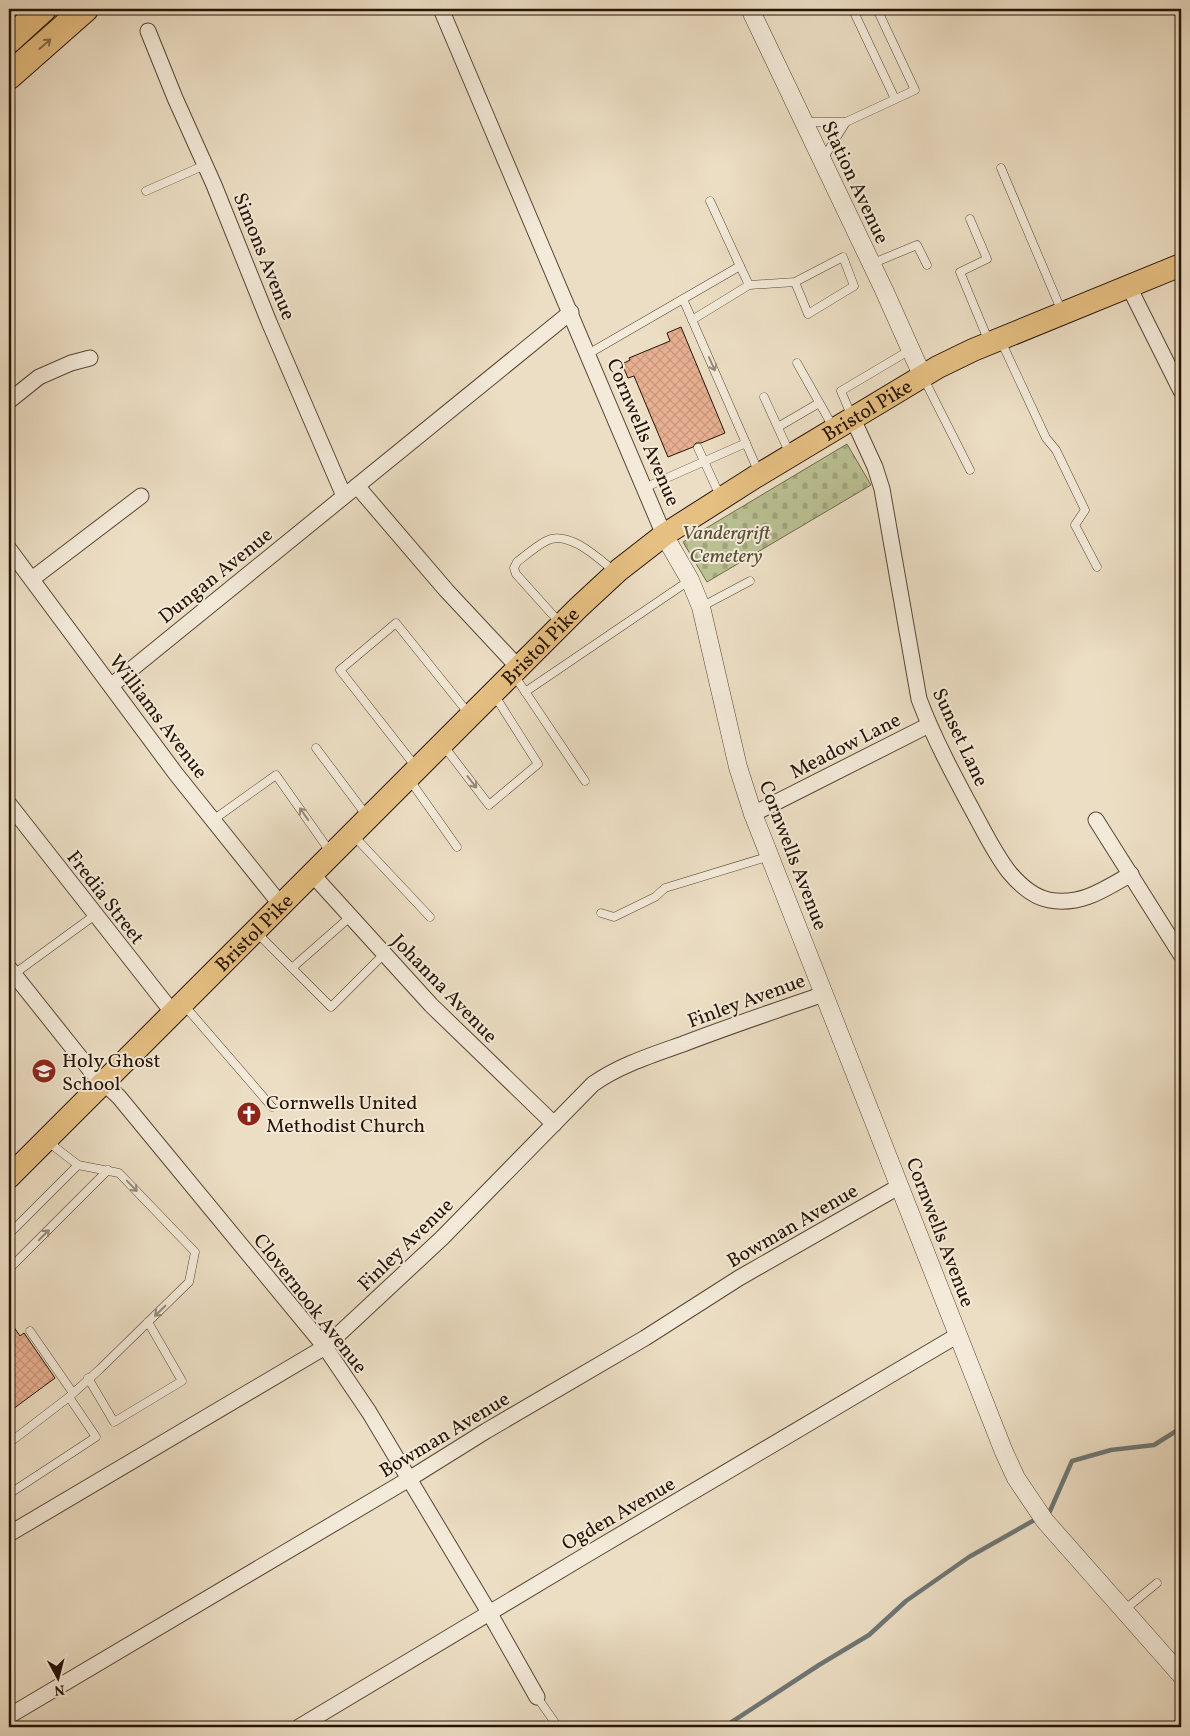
<svg xmlns="http://www.w3.org/2000/svg" width="1190" height="1736" viewBox="0 0 1190 1736" font-family="Vollkorn,serif">
	<defs>
		<pattern id="cemetery-stones" width="16" height="16" patternUnits="userSpaceOnUse" patternTransform="scale(1.25)"><rect width="16" height="16" fill="#bac092"/><path d="M2 7V4a2 2 0 0 1 4 0v3zM10 15v-3a2 2 0 0 1 4 0v3z" fill="#a0a47c"/></pattern>
		<pattern id="building-cross-hatch" width="8" height="8" patternUnits="userSpaceOnUse" patternTransform="scale(1.25)"><rect width="8" height="8" fill="#e8b092"/><path d="M0 0l8 8M0 8l8-8" fill="none" stroke="#c7967c"/></pattern>
	</defs>
	<rect width="100%" height="100%" fill="#ecdec4"/>
	<filter id="stains"><feTurbulence type="fractalNoise" baseFrequency=".004" numOctaves="4"/><feColorMatrix values="0 0 0 0 .2 0 0 0 0 .09 0 0 0 0 .02 0 0 0 .5 -.17"/></filter>
	<radialGradient id="worn" r=".72"><stop offset=".6" stop-color="#630" stop-opacity="0"/><stop offset="1" stop-color="#630" stop-opacity=".3"/></radialGradient>
	<polygon fill="url(#cemetery-stones)" stroke="#706a4c" points="847,444 871,485 707,582 683,542"/>
	<g fill="none" stroke-linecap="round" stroke-linejoin="round">
		<g stroke="#6f7775" stroke-width="4.5">
			<polyline points="1045,1514 1050,1511 1072,1461 1111,1450 1154,1445 1181,1428"/>
			<polyline points="724,1727 819,1665 869,1635 906,1601 969,1557 1038,1518"/>
		</g>
	</g>
	<g fill="url(#building-cross-hatch)" stroke="#261405">
		<polygon points="681,327 725,433 701,443 696,443 693,447 668,457 634,376 628,378 622,364 630,360 629,358 670,341 667,333"/>
		<polygon points="9,1320 20,1336 24,1333 55,1378 9,1412"/>
	</g>
	<g fill="none" stroke-linecap="round" stroke-linejoin="round">
		<defs>
			<g id="service">
				<polyline points="855,9 853,10 895,99"/>
				<polyline points="804,122 846,122 915,90 877,9"/>
				<polyline points="823,159 846,122"/>
				<polyline points="1001,168 1062,312"/>
				<polyline points="146,191 205,165"/>
				<polyline points="970,219 987,259 960,272 989,342"/>
				<polyline points="871,264 917,245 927,265"/>
				<polyline points="749,285 795,282 808,314 854,286 843,257 795,282"/>
				<polyline points="683,299 759,473"/>
				<polyline points="692,320 749,285 740,266"/>
				<polyline points="1001,341 1046,438 1056,450 1085,510 1075,525 1097,567"/>
				<polyline points="588,354 740,266 710,201"/>
				<polyline points="797,363 833,427"/>
				<polyline points="923,377 970,470"/>
				<polyline points="764,397 790,454"/>
				<polyline points="852,417 841,391 910,350"/>
				<polyline points="778,427 819,403"/>
				<polyline points="698,448 720,496"/>
				<polyline points="644,488 746,443"/>
				<polyline points="701,607 750,581"/>
				<path d="M560,623L516,574L514,568L517,562C526,555 535,547 546,541C568,529 598,558 614,571"/>
				<polyline points="514,675 585,781"/>
				<polyline points="525,692 690,580"/>
				<polyline points="443,745 489,805 538,764 495,696"/>
				<polyline points="316,748 367,816"/>
				<polyline points="416,767 340,670 396,623 469,714"/>
				<polyline points="409,779 457,847"/>
				<polyline points="213,820 276,775 331,853"/>
				<polyline points="353,835 430,917"/>
				<polyline points="601,913 614,917 655,897 665,888 770,856"/>
				<polyline points="257,933 331,1007 384,954"/>
				<polyline points="292,968 350,917"/>
				<polyline points="14,974 95,915"/>
				<polyline points="184,1005 272,1107"/>
				<polyline points="47,1141 78,1165 119,1173 195,1252 189,1282 100,1369 69,1397"/>
				<polyline points="9,1234 78,1165"/>
				<polyline points="9,1269 108,1170"/>
				<polyline points="30,1331 73,1393"/>
				<polyline points="88,1378 114,1422 182,1381 148,1322"/>
				<polyline points="9,1443 69,1397 96,1437 12,1492 9,1487"/>
				<polyline points="1123,1611 1157,1583"/>
				<polyline points="537,1697 558,1727"/>
			</g>
			<g id="minor">
				<polyline points="441,9 664,535"/>
				<polyline points="148,31 175,98 214,185 269,322 344,496"/>
				<polyline points="1129,287 1181,391"/>
				<polyline points="9,401 39,377 71,363 90,358"/>
				<path d="M853,419L875,467L882,489L919,699C934,739 954,776 974,813C985,833 995,854 1009,872C1019,884 1034,897 1049,900C1081,906 1105,889 1131,874"/>
				<polyline points="357,486 446,590 518,667"/>
				<polyline points="9,549 176,774 281,905"/>
				<polyline points="32,579 141,496"/>
				<polyline points="112,685 571,312"/>
				<polyline points="9,804 173,1013"/>
				<polyline points="753,814 929,725"/>
				<polyline points="1096,820 1181,955"/>
				<polyline points="312,874 431,1005 554,1124"/>
				<polyline points="9,968 91,1071 119,1097 325,1347 369,1412 490,1614 537,1697"/>
				<path d="M9,1534L325,1347L442,1238L593,1084C620,1065 652,1055 683,1044C730,1026 777,1010 824,994"/>
				<polyline points="9,1716 409,1479 486,1431 645,1338 739,1278 900,1186"/>
				<polyline points="299,1727 586,1555 958,1335"/>
			</g>
			<g id="tertiary">
				<polyline points="750,9 884,290 922,375"/>
				<polyline points="664,535 690,580 701,607 738,767 753,814 1004,1452 1016,1478 1045,1521 1181,1675"/>
			</g>
			<g id="primary">
				<path id="s1" d="M9,1177L578,608L619,570L664,535L755,477L938,367L973,350L1181,265"/>
			</g>
			<g id="motorway">
				<polyline points="9,40 43,9"/>
				<polyline points="9,76 85,9"/>
			</g>
		</defs>
		<use href="#service" stroke="#584635" stroke-width="9"/>
		<use href="#minor" stroke="#584635" stroke-width="17"/>
		<use href="#tertiary" stroke="#584635" stroke-width="19"/>
		<use href="#primary" stroke="#261405" stroke-width="24"/>
		<use href="#motorway" stroke="#261405" stroke-width="28"/>
		<use href="#service" stroke="#f3ead9" stroke-width="8"/>
		<use href="#minor" stroke="#f3ead9" stroke-width="15"/>
		<use href="#tertiary" stroke="#f3ead9" stroke-width="18"/>
		<use href="#primary" stroke="#e6bf82" stroke-width="22"/>
		<use href="#motorway" stroke="#e6bf82" stroke-width="26"/>
	</g>
	<defs><path id="oneway-shaft" d="M-6 0H5M1.5-3L5.5 0L1.5 3" fill="none" stroke-width="1.6" stroke-linecap="round" stroke-linejoin="round" transform="scale(1.25)"/></defs>
	<use stroke="#866a44" href="#oneway-shaft" transform="translate(45 44) rotate(-41)"/>
	<g stroke="#978a7a">
		<use href="#oneway-shaft" transform="translate(712 364) rotate(66)"/>
		<use href="#oneway-shaft" transform="translate(472 782) rotate(52)"/>
		<use href="#oneway-shaft" transform="translate(304 814) rotate(-125)"/>
		<use href="#oneway-shaft" transform="translate(132 1186) rotate(46)"/>
		<use href="#oneway-shaft" transform="translate(44 1235) rotate(-45)"/>
		<use href="#oneway-shaft" transform="translate(160 1311) rotate(136)"/>
	</g>
	<defs>
		<symbol id="school-disc" viewBox="-11 -11 22 22"><circle r="9.5" fill="#8f2418" stroke="#f3ead9"/><path d="M0-5L7-2L0 1L-7-2ZM-4 1L0 2.5L4 1V4Q0 6-4 4Z" fill="#fff"/></symbol>
		<symbol id="church-disc" viewBox="-11 -11 22 22"><circle r="9.5" fill="#8f2418" stroke="#f3ead9"/><path d="M-1.2-6h2.4v3.5h3.3v2.4h-3.3V6h-2.4V-.1h-3.3v-2.4h3.3Z" fill="#fff"/></symbol>
	</defs>
	<g fill-rule="evenodd">
		<use href="#school-disc" x="30" y="1057" width="28" height="28"/>
		<use href="#church-disc" x="235" y="1100" width="28" height="28"/>
	</g>
	<g text-anchor="middle" stroke-width="4" stroke-linejoin="round" paint-order="stroke">
		<g font-size="20" fill="#261405" stroke="#f3ead9">
			<text transform="translate(856 182) rotate(65)" y="7">Station Avenue</text>
			<text transform="translate(265 256) rotate(68)" y="7">Simons Avenue</text>
			<text dy="7" stroke="none"><textPath href="#s1" startOffset="1156">Bristol Pike</textPath></text>
			<text transform="translate(644 432) rotate(67)" y="7">Cornwells Avenue</text>
			<text transform="translate(215 575) rotate(-39)" y="7">Dungan Avenue</text>
			<text dy="7" stroke="none"><textPath href="#s1" startOffset="751">Bristol Pike</textPath></text>
			<text transform="translate(159 716) rotate(53)" y="7">Williams Avenue</text>
			<text transform="translate(961 737) rotate(65)" y="7">Sunset Lane</text>
			<text transform="translate(845 745) rotate(-27)" y="7">Meadow Lane</text>
			<text transform="translate(794 855) rotate(69)" y="7">Cornwells Avenue</text>
			<text transform="translate(106 897) rotate(52)" y="7">Fredia Street</text>
			<text dy="7" stroke="none"><textPath href="#s1" startOffset="346">Bristol Pike</textPath></text>
			<text transform="translate(445 988) rotate(46)" y="7">Johanna Avenue</text>
			<text transform="translate(746 1000) rotate(-20)" y="7">Finley Avenue</text>
			<text transform="translate(792 1225) rotate(-30)" y="7">Bowman Avenue</text>
			<text transform="translate(941 1232) rotate(69)" y="7">Cornwells Avenue</text>
			<text transform="translate(405 1244) rotate(-44)" y="7">Finley Avenue</text>
			<text transform="translate(311 1303) rotate(52)" y="7">Clovernook Avenue</text>
			<text transform="translate(444 1434) rotate(-31)" y="7">Bowman Avenue</text>
			<text transform="translate(618 1513) rotate(-30)" y="7">Ogden Avenue</text>
		</g>
		<g font-size="20" font-style="italic" fill="#5a5036" stroke="#f3ead9">
			<text x="726" y="539">Vandergrift<tspan x="726" dy="23">Cemetery</tspan></text>
		</g>
		<g font-size="20" fill="#261405" stroke="#f3ead9" text-anchor="start">
			<text x="62" y="1067">Holy Ghost<tspan x="62" dy="23">School</tspan></text>
			<text x="266" y="1109">Cornwells United<tspan x="266" dy="23">Methodist Church</tspan></text>
		</g>
	</g>
	<rect width="1190" height="1736" fill="none" stroke="#ecdec4" stroke-width="30"/>
	<rect x="10" y="10" width="1170" height="1716" fill="none" stroke="#261405" stroke-width="2.5"/>
	<rect x="15" y="15" width="1160" height="1706" fill="none" stroke="#261405"/>
	<g transform="translate(58 1678) rotate(173)" stroke="#f3ead9" stroke-width="4" paint-order="stroke">
	<path d="M0-4L9 19L0 12L-9 19Z" fill="#261405"/>
	<text y="-8" font-size="14" font-weight="bold" text-anchor="middle" fill="#261405">N</text>
	</g>
	<rect width="100%" height="100%" filter="url(#stains)"/>
	<rect width="100%" height="100%" fill="url(#worn)"/>
</svg>
